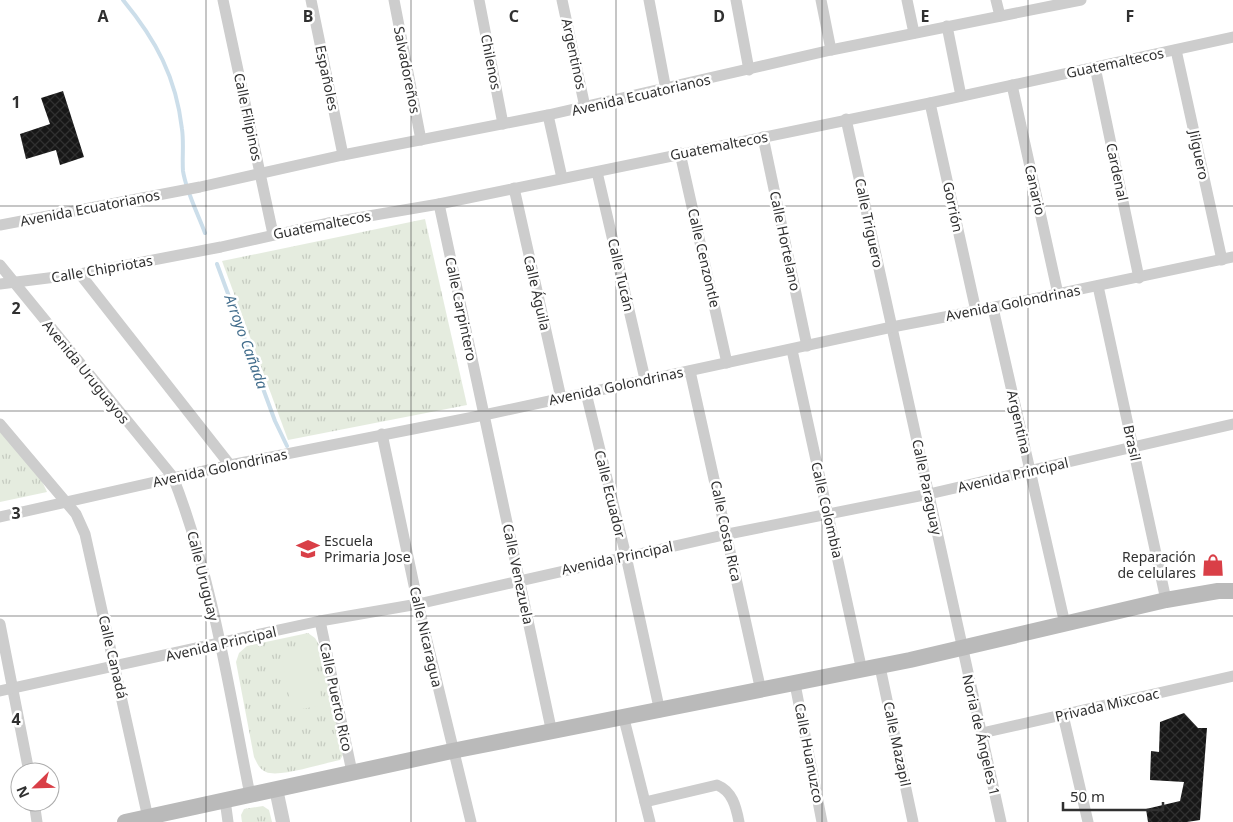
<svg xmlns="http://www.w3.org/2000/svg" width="1233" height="822" viewBox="0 0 1233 822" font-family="'Noto Sans',sans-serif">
	<defs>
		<pattern id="grass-tufts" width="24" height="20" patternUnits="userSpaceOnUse" patternTransform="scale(1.25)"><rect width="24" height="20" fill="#e5ecdf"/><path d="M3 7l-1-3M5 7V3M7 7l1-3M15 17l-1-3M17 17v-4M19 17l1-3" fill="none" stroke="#c5cbc0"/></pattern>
		<pattern id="building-cross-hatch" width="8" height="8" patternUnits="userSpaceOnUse" patternTransform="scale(1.25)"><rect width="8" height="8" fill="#171717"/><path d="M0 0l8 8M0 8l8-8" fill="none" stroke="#303030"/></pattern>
	</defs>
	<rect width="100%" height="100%" fill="#fff"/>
	<g fill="url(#grass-tufts)">
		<polygon points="425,219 467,405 288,440 222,261"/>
		<polygon points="0,428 36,468 47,492 0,502"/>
		<path d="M308,633L315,638L321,648L343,755L340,760C323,763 280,778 266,772C259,769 257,763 254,757L236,662L239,653L247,646Z"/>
		<polygon points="263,806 269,810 272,822 242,822 241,815 244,809"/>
	</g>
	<polygon fill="#e5ecdf" points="310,644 323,705 292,711 280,651"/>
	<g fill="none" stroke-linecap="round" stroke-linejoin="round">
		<g stroke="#ccdeea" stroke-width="4">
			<path d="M123,0C156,40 176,77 182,129C184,143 182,158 183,171C186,191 198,214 205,233"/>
			<polyline points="217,264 275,421 287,446"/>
		</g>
	</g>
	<g fill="url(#building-cross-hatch)">
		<polygon points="63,91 84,157 60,165 56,150 26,159 20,134 50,124 41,98"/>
		<polygon points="1184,713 1198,728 1207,728 1200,820 1187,822 1148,822 1146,809 1180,801 1184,782 1150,780 1151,751 1159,752 1160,722"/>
	</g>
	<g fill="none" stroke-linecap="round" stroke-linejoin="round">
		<g stroke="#cdcdcd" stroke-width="11">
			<polyline points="223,0 273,234"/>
			<polyline points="311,0 343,155"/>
			<polyline points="394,0 421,140"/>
			<polyline points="479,0 503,124"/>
			<polyline points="562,0 585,107"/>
			<polyline points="649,0 666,90"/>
			<polyline points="736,0 749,70"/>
			<polyline points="821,0 831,50"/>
			<polyline points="907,0 914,33"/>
			<polyline points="996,0 1000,16"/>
			<polyline points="947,26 961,96"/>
			<polyline points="1176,50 1222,260"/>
			<polyline points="1095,67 1139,278"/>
			<polyline points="1012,85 1058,294"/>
			<polyline points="930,103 976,311"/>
			<polyline points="548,115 562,178"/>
			<polyline points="846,119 1001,822"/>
			<polyline points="763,137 807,346"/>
			<polyline points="680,153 727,363"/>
			<polyline points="597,172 645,379"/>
			<polyline points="514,188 561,398"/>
			<polyline points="439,204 552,733"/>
			<polyline points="0,225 200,187 343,155 548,115 831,50 1081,0"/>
			<path d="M0,265L173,477C212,576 229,690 250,795"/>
			<polyline points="80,274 230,465"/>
			<polyline points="0,284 80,274 221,247 328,223 439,204 930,103 1233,37"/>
			<polyline points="1098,286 1166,600"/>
			<polyline points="993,308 1065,624"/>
			<polyline points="792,350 862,671"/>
			<polyline points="690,371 761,691"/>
			<polyline points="586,393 626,556 660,712"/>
			<polyline points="0,424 76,514 85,534 148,818"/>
			<polyline points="382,434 418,604 471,822"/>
			<polyline points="0,517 230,465 484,415 892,327 976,311 1233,257"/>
			<polyline points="320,621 352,772"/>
			<polyline points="0,624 29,772"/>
			<polyline points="880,667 913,822"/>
			<polyline points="795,684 822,822"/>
			<polyline points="0,691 320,621 418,604 728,534 929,494 1233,424"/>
			<polyline points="1063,715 1088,822"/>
			<polyline points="624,719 650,822"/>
			<polyline points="982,733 1233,676"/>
			<polyline points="225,800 228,822"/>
			<polyline points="34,802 37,822"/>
			<path d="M645,802L717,785C732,791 736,806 739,822"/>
		</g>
		<polyline stroke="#cdcdcd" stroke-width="14" points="276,789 283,822"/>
		<polyline stroke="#bababa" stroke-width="16" points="125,822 452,751 910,660 1166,600 1218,591 1233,591"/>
	</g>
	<path fill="none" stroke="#303030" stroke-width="1" stroke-opacity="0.55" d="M206,0V822M411,0V822M616,0V822M822,0V822M1028,0V822M0,206H1233M0,411H1233M0,616H1233"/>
	<defs>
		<symbol id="school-bare" viewBox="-9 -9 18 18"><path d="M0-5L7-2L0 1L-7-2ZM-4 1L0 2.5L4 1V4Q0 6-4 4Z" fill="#d93f47" stroke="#fff" stroke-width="2.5" paint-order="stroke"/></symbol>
		<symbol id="shop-bare" viewBox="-9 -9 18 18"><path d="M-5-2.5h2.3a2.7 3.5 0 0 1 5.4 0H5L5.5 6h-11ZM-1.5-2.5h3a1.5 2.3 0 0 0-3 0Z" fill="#d93f47" stroke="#fff" stroke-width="2.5" paint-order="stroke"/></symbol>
	</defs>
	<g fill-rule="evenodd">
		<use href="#school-bare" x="292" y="533" width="32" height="32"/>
		<use href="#shop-bare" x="1197" y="549" width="32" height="32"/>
	</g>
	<g text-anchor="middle" stroke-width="5" stroke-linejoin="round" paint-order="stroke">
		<g font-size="14" fill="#303030" stroke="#fff">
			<text transform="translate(574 54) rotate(78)" y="5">Argentinos</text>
			<text transform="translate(491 62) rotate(79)" y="5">Chilenos</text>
			<text transform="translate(1115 63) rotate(-12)" y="5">Guatemaltecos</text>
			<text transform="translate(407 70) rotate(79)" y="5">Salvadoreños</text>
			<text transform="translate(327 78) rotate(78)" y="5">Españoles</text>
			<text transform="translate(641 95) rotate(-13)" y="5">Avenida Ecuatorianos</text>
			<text transform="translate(248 117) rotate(78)" y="5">Calle Filipinos</text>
			<text transform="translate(719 146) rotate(-11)" y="5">Guatemaltecos</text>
			<text transform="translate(1199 155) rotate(78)" y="5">Jilguero</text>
			<text transform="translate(1117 172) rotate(78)" y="5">Cardenal</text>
			<text transform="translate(1035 190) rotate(77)" y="5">Canario</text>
			<text transform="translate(953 207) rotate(78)" y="5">Gorrión</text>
			<text transform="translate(90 208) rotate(-11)" y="5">Avenida Ecuatorianos</text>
			<text transform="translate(869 223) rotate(78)" y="5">Calle Triguero</text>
			<text transform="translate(322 225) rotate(-11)" y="5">Guatemaltecos</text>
			<text transform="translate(785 241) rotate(78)" y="5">Calle Hortelano</text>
			<text transform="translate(704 258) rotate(77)" y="5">Calle Cenzontle</text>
			<text transform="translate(102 269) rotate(-10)" y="5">Calle Chipriotas</text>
			<text transform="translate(621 275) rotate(77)" y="5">Calle Tucán</text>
			<text transform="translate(537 293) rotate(77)" y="5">Calle Águila</text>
			<text transform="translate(1013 303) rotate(-11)" y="5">Avenida Golondrinas</text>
			<text transform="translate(461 309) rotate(78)" y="5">Calle Carpintero</text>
			<text transform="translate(86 372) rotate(51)" y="5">Avenida Uruguayos</text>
			<text transform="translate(616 386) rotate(-12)" y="5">Avenida Golondrinas</text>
			<text transform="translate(1019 422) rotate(77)" y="5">Argentina</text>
			<text transform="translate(1132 443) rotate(78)" y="5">Brasil</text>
			<text transform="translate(220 468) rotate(-12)" y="5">Avenida Golondrinas</text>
			<text transform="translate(1013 475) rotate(-13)" y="5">Avenida Principal</text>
			<text transform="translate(927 487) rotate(78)" y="5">Calle Paraguay</text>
			<text transform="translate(610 494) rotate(76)" y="5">Calle Ecuador</text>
			<text transform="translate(827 510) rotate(77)" y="5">Calle Colombia</text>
			<text transform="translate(726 531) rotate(78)" y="5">Calle Costa Rica</text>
			<text transform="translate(617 558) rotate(-12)" y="5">Avenida Principal</text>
			<text transform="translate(518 574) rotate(78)" y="5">Calle Venezuela</text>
			<text transform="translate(203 576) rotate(76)" y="5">Calle Uruguay</text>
			<text transform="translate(426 637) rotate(77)" y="5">Calle Nicaragua</text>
			<text transform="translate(221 644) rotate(-13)" y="5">Avenida Principal</text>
			<text transform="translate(113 657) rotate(77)" y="5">Calle Canadá</text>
			<text transform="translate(336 697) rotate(78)" y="5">Calle Puerto Rico</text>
			<text transform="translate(1107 705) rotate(-13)" y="5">Privada Mixcoac</text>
			<text transform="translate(981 735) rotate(77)" y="5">Noria de Ángeles 1</text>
			<text transform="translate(897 744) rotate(78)" y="5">Calle Mazapil</text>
			<text transform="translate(809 753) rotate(79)" y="5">Calle Huanuzco</text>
		</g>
		<g font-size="14" fill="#303030" stroke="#fff" text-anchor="start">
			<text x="324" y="546">Escuela<tspan x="324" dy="16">Primaria Jose</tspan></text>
			<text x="1196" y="562" text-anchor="end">Reparación<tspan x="1196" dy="16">de celulares</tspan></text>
		</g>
		<g font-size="15" font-style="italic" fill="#436e8d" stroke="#fff">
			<text transform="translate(246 342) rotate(70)" y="5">Arroyo Cañada</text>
		</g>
	</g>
	<g font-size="16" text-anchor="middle" font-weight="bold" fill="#303030" stroke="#fff" stroke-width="5" stroke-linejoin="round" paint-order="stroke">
		<text x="103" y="22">A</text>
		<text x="308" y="22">B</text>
		<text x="514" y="22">C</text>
		<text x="719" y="22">D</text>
		<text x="925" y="22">E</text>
		<text x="1130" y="22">F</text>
		<text x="16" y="108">1</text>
		<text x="16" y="314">2</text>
		<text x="16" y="519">3</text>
		<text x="16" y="725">4</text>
	</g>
	<g transform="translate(35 787) rotate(247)"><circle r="24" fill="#ffffff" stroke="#acacac"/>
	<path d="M0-4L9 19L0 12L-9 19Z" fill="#d93f47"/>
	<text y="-8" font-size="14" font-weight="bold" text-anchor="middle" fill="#303030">N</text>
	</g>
	<path d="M1063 802v8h100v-8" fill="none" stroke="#303030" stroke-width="2.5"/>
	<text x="1070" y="802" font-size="15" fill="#303030" stroke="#ffffff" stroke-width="4" paint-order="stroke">50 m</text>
</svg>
